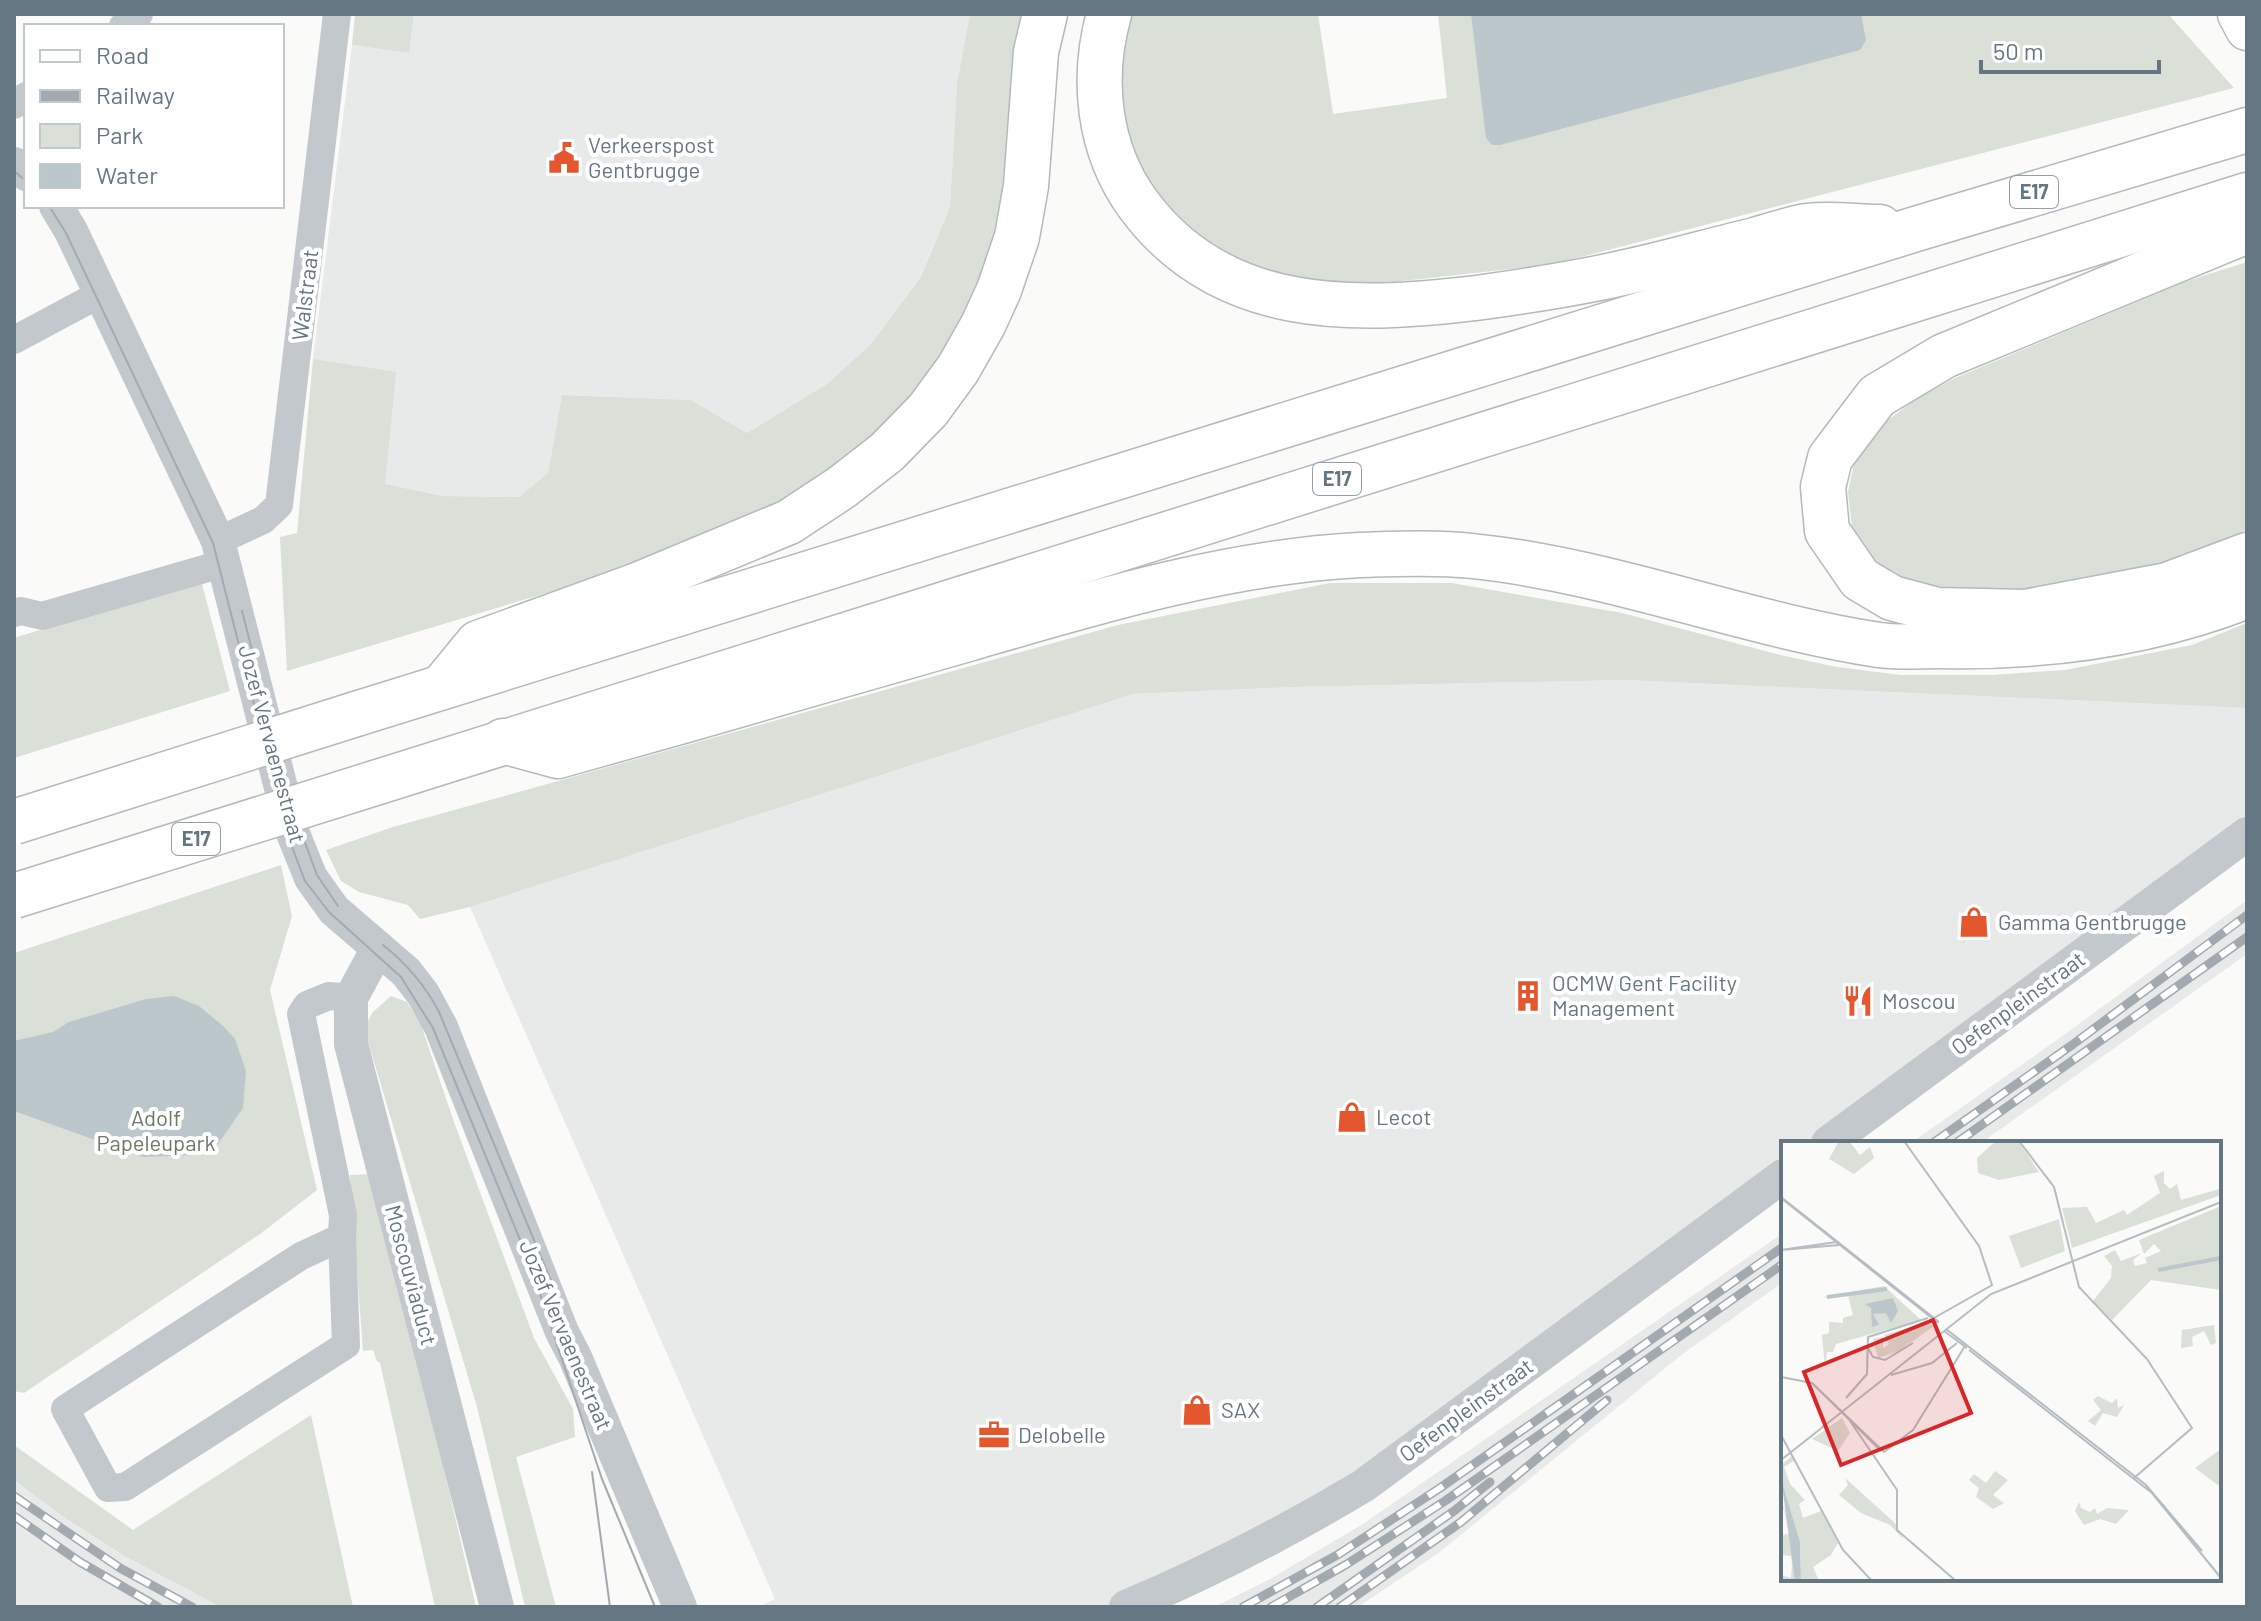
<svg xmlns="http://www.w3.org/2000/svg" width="2261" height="1621" viewBox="0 0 2261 1621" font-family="Barlow,sans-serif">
	<rect width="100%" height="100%" fill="#fafaf8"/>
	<g fill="#e8e9e9">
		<polygon points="414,14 970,14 957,83 950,207 921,275 871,344 827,384 747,433 691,400 562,395 548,473 519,497 443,496 385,484 313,359 352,45 409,53"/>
		<polygon points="1625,680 2247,708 2247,834 1828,1143 1783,1143 1783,1176 1364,1486 1114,1607 759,1607 775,1599 470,907 1133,694 1295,687"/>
		<polygon points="2247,900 2247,954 1981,1143 1911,1143 2064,1035"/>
		<polygon points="1783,1233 1783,1282 1680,1356 1440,1552 1358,1607 1214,1607 1270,1579 1363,1524"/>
		<polygon points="14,1480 62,1516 126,1557 221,1607 14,1607"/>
	</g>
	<g fill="#dadfd7">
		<polygon points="355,14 414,14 409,53 352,45"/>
		<polygon points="970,14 1030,14 1011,109 995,251 937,373 889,426 840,466 773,505 653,561 287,671 280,537 297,533 313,359 396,372 385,484 443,496 519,497 548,473 562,395 691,400 747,433 827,384 871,344 921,276 950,207 957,83"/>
		<polygon points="1131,14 1318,14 1333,114 1447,98 1438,14 2168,14 2234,88 1554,264 1384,283 1300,282 1236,258 1192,232 1148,182 1125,131 1117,66"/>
		<polygon points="2247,262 2247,529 2233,540 2197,559 2014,595 1919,589 1869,559 1852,528 1848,492 1855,459 1888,420 1916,399 1955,378 2187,281"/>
		<polygon points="201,580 230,691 14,758 14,638"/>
		<polygon points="1330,583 1452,583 1622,613 1780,655 1837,667 1901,675 1992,675 2065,670 2192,645 2247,623 2247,708 1625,680 1295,687 1133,694 470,907 420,919 408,905 359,892 341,881 326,850 393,827 1118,625"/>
		<polygon points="281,865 292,916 270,990 317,1190 260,1234 24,1393 14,1391 14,953"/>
		<polygon points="391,996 407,1002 421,1025 454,1122 534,1338 573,1409 575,1437 516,1457 556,1607 525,1607 477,1407 364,1028 373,1012"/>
		<polygon points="375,1174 476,1607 435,1607 380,1363 377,1361 373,1350 363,1351 350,1175"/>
		<polygon points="311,1415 353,1607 221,1607 126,1557 62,1516 14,1480 14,1445 133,1530"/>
	</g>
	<g fill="#bbc7cb">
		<polygon points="1471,14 1861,14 1866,40 1860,50 1500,145 1492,145 1486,138"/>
		<polygon points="174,996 199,1006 223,1026 235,1039 246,1071 243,1108 218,1144 189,1155 143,1157 14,1111 14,1041 53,1032 69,1022 146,999"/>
	</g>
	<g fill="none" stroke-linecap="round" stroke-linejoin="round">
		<defs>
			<polyline id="primary" points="2239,14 2247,29"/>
			<g id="motorway">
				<path d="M1109,14C1091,79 1098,149 1138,204C1220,316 1351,313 1476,298C1527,291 1580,283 1631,271C1672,262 1713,250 1755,240C1772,235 1790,229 1807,226C1831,223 1857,227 1880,227"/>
				<polyline points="2247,231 1944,356 1877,396 1830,458 1823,487 1827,531 1860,579 1892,598 1937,610 2025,612 2167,585 2247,555"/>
				<polyline points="442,687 478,643 635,586 789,522 842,487 887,452 928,410 958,369 983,325 999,290 1017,237 1026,186 1036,52 1045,14"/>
				<polyline points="356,714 1919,228 2247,130"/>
				<path d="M503,741L558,756C695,718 832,678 968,639C1095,602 1226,562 1359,555C1395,554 1435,552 1472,556C1610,570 1742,624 1879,645C1899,648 1920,646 1940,646C2044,648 2150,634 2247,596"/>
				<polyline points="378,782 2247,195"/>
			</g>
		</defs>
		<use href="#primary" stroke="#b5babe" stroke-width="45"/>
		<use href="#motorway" stroke="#b4b9bd" stroke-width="47"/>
		<g stroke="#c3c8cc" stroke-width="28">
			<polyline points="123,26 139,14"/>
			<polyline points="14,105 26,96"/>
			<polyline points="14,340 100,294"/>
			<polyline points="218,541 263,520 279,505 337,14"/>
			<polyline points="14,613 21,611 42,616 225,563"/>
			<polyline points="342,1237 346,1345 125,1487 108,1488 65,1409 301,1256 342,1237 343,1215 301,1014 307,1005 329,996 351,998"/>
		</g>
		<g stroke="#c3c8cc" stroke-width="34">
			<polyline points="14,164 26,174"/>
			<polyline points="56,206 71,231 218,541 292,831 311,878 334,910 406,972 423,994 441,1027 562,1332 575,1357 680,1607"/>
			<polyline points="378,948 351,998 351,1044 497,1607"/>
			<polyline points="1828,1143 2247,834"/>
			<path d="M1126,1607C1209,1572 1286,1532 1363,1486L1783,1176"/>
		</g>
		<use href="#primary" stroke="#fff" stroke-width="42"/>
		<use href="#motorway" stroke="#fff" stroke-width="44"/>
		<g stroke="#a2aab0" stroke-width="2">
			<polyline points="14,171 26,181"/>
			<polyline points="49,206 66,233 213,543 287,834 305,881 329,912 401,977 433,1028 530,1264 602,1479 655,1607"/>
			<polyline points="242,611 286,782"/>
			<polyline points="294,813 317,875 338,906"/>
			<path d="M383,945C407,964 425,985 439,1012L554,1288L573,1350"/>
			<polyline points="592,1472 610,1607"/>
		</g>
		<defs>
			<g id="rail">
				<polyline points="1933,1143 2072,1045 2247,915"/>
				<polyline points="1956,1143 2247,937"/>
				<polyline points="14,1496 120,1568 192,1607"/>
				<polyline points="14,1516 80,1562 158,1607"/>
				<polyline points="1243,1607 1339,1554 1440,1488 1783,1247"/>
				<polyline points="1271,1607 1347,1564 1445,1501 1783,1264"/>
				<polyline points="1317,1607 1454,1511 1490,1482"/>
				<polyline points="1340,1607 1461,1522 1607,1400"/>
			</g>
		</defs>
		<use href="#rail" stroke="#a2aab0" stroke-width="9"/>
		<use href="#rail" stroke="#fff" stroke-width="6" stroke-dasharray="18" stroke-linecap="butt"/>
		<defs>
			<g id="motorway-bridge">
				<polyline points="14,822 356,714"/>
				<polyline points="14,896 378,782"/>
			</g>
		</defs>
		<use href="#motorway-bridge" stroke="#b4b9bd" stroke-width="47" stroke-linecap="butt"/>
		<use href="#motorway-bridge" stroke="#fff" stroke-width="44"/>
	</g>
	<defs>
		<symbol id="civic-bare" viewBox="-9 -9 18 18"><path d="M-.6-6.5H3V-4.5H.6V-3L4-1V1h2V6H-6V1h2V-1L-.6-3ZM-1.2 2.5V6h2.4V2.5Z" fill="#e4572e" stroke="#fff" stroke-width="2.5" paint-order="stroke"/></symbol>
		<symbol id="shop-bare" viewBox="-9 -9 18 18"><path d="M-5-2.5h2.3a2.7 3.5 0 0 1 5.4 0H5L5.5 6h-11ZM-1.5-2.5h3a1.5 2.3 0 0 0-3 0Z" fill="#e4572e" stroke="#fff" stroke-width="2.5" paint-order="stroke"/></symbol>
		<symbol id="building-bare" viewBox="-9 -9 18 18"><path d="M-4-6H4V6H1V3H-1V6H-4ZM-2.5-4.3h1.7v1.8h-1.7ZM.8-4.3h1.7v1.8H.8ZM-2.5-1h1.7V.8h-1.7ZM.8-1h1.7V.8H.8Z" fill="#e4572e" stroke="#fff" stroke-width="2.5" paint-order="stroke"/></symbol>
		<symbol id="restaurant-bare" viewBox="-9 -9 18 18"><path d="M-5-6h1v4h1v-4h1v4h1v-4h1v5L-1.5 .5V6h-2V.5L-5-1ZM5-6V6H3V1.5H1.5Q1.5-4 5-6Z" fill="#e4572e" stroke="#fff" stroke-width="2.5" paint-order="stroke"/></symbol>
		<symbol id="office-bare" viewBox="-9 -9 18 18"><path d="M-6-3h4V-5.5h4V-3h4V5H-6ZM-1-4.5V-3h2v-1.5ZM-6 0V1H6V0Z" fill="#e4572e" stroke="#fff" stroke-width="2.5" paint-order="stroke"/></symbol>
	</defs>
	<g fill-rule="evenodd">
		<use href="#civic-bare" x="542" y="136" width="44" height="44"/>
		<use href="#shop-bare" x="1952" y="900" width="44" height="44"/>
		<use href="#building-bare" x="1506" y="974" width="44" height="44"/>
		<use href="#restaurant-bare" x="1836" y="979" width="44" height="44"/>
		<use href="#shop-bare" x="1330" y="1095" width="44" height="44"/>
		<use href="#shop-bare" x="1175" y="1388" width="44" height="44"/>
		<use href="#office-bare" x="972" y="1413" width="44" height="44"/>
	</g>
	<g text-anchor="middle" stroke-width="8" stroke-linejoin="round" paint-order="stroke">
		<g fill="#fff" stroke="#939fa8" stroke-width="2">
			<rect x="2010" y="176" width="48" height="32" rx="6"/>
			<rect x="1313" y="463" width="48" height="32" rx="6"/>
			<rect x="172" y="823" width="48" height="32" rx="6"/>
		</g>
		<g font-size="20" font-weight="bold" fill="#657683">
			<text x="2034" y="199">E17</text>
			<text x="1337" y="486">E17</text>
			<text x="196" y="846">E17</text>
		</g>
		<g font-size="22" fill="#657683" stroke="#fff" text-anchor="start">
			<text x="588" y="153">Verkeerspost<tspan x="588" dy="25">Gentbrugge</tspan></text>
			<text x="1998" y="930">Gamma Gentbrugge</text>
			<text x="1552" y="991">OCMW Gent Facility<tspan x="1552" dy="25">Management</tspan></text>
			<text x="1882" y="1009">Moscou</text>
			<text x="1376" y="1125">Lecot</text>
			<text x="1221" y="1418">SAX</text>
			<text x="1018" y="1443">Delobelle</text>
		</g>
		<g font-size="22" fill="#657683" stroke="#fff">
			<text transform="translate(305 295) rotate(-83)" y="8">Walstraat</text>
			<text transform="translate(272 744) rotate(75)" y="8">Jozef Vervaenestraat</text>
			<text transform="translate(2018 1003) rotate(-36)" y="8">Oefenpleinstraat</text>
			<text transform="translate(411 1275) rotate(75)" y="8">Moscouviaduct</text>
			<text transform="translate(566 1335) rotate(67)" y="8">Jozef Vervaenestraat</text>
			<text transform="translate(1466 1410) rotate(-36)" y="8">Oefenpleinstraat</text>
		</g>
		<g font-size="22" fill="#687a64" stroke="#fff">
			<text x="156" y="1126">Adolf<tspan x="156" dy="25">Papeleupark</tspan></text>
		</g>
	</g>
	<g transform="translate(1781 1141)">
		<rect width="440" height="440" fill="#fafaf8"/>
		<path d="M58,0H68L79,14L89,6L93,17L73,33L48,18ZM215,0H237L258,31L218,39L197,32L196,17ZM383,30V42L389,48L396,43L400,59L438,48L440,54L291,107L281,67L306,66L315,82L343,69L346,74L379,52L373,35ZM440,65V149L370,139L331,179L312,160L330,137L331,125L323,115L334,109L340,120L361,112L352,119L354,125L366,122L364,117L380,110L373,103L363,113L358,99ZM278,78L284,110L240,127L228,95ZM103,145L140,179L55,203L52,211H46L44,226L41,194L48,192V181L62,182V177L72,174L67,154L53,157L41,156ZM146,181L153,185L118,210L97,217L92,198L102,196V207L108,203L103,194ZM433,184L435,202L430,204L423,190L411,196L412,205L400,207L401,189ZM317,255L331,262L336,257L337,267L343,264L336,276L322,272L314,285L307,280L320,269L312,259ZM61,277L69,292L57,310L31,298ZM440,308V343L438,345L414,327ZM11,315L14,319L3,326L9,343L24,359L18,363L22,377L40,370L57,402L50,414L32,426L38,440H20L19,401L0,337V324ZM214,330L227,339L212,354L223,362L212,368L195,356L198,347L188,339L193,333L205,342ZM64,337L114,382L123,399L109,384L80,372L58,354L67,344ZM0,356L13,405L14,440H0V434L10,437L11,424L10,415L0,414V395L8,392ZM298,361L300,367L309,371L314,367L316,373L326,367L348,369L335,383L319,378L303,384L294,370Z" fill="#dadfd7"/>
		<path d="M112,157L117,170L110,182L105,172L92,173L98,184L91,186L90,167L84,163ZM0,337L19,401L20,440H14Z" fill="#bbc7cb"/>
		<path fill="none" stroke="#bbc7cb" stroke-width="4" d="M377,129L440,117M46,156L106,148"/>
		<path fill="none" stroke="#b5bdc2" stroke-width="2" d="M123,0L198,105L211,144L153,177M238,0L273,46L298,146L366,218L411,287L353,337M0,56L158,181M0,57L157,182M0,109L55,101M0,109L58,104M165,188L365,344L421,410M163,190L186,207M87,207L92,216L104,219L132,202M188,209L371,352L440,437M110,234L151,222L176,202M0,236L31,242L103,311L132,289L184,205M0,236L31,242L100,310M65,257L86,233L87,196L147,177M67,277L116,349V389L175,440M0,294L62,409L91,440M0,319L210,153L440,61"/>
		<path fill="#d62828" fill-opacity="0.15" stroke="#d62828" stroke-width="4" d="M152,179L190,272L60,324L23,231Z"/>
		<rect width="440" height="440" fill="none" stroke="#657683" stroke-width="4"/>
	</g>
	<rect width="2261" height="1621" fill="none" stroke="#657683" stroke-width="32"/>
	<rect x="24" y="24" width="260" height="184" fill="#ffffff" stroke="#c1c8cd" stroke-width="2"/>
	<rect x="40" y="50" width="40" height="12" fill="#ffffff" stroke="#c1c8cd" stroke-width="2"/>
	<text x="96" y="64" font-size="24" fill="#657683">Road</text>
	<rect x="40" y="90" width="40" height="12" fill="#a2aab0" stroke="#c1c8cd" stroke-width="2"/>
	<text x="96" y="104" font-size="24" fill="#657683">Railway</text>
	<rect x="40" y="124" width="40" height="24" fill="#dadfd7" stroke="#c1c8cd" stroke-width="2"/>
	<text x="96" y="144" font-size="24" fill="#657683">Park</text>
	<rect x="40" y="164" width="40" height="24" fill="#bbc7cb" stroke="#c1c8cd" stroke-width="2"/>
	<text x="96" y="184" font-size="24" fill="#657683">Water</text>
	<path d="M1981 60v12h178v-12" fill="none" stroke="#657683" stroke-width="4"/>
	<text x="1993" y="60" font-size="24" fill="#657683" stroke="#ffffff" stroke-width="6" paint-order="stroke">50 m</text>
</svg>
